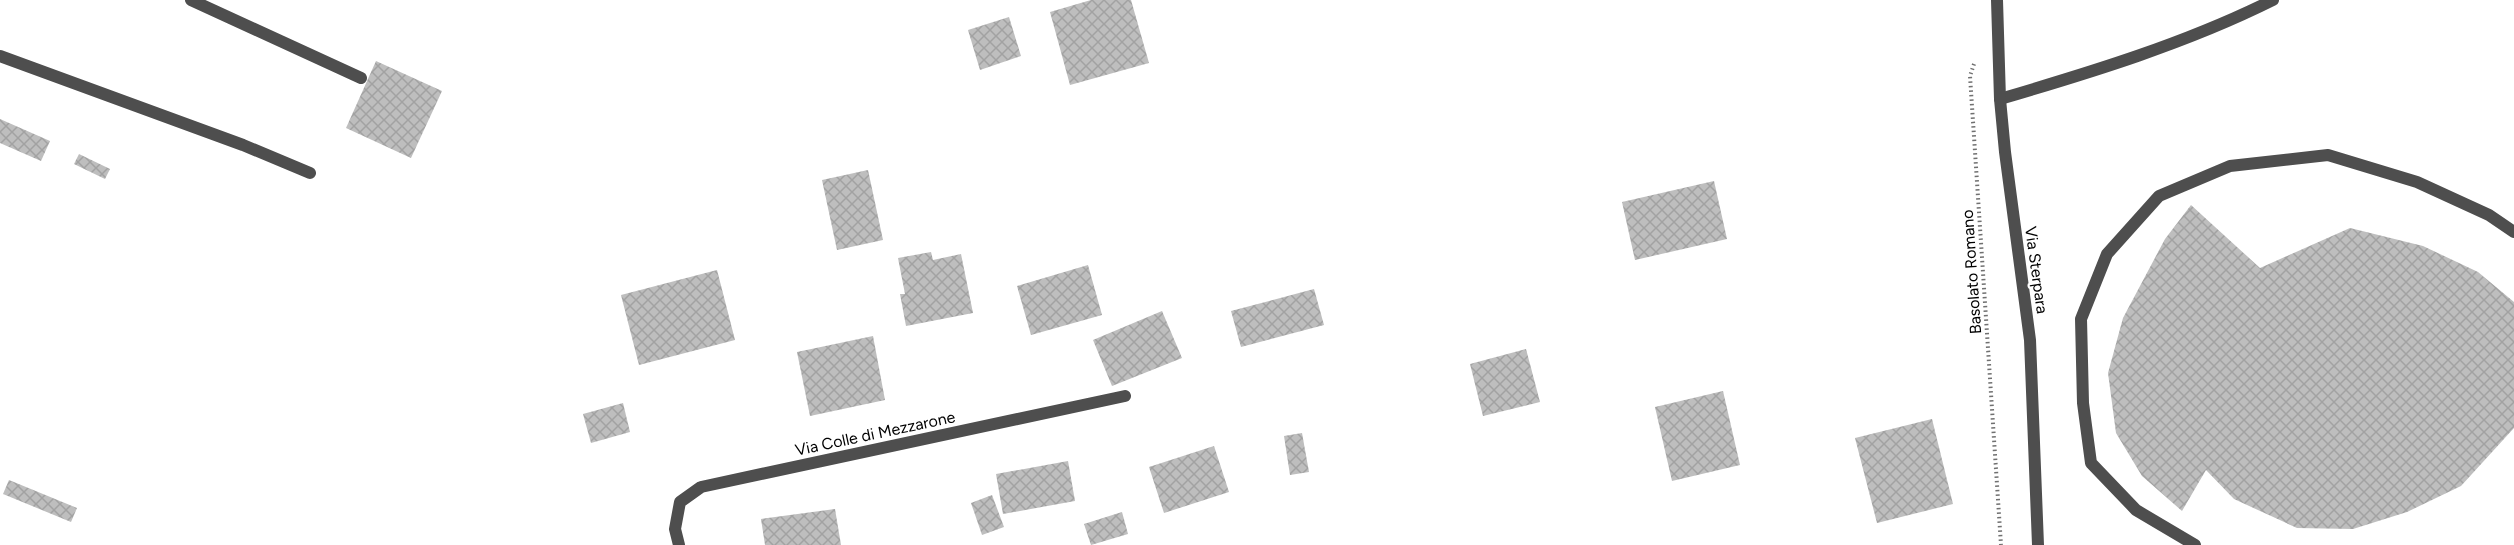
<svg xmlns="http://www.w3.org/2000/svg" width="2514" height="545" viewBox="0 0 2514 545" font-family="Figtree,sans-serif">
	<defs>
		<pattern id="building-cross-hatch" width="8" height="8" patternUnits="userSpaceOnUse" patternTransform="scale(1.5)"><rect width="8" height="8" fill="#bebebe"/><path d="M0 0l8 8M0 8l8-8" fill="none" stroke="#a2a2a2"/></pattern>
	</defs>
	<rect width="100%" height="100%" fill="#fff"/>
	<g fill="url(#building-cross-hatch)">
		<polygon points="1091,0 1131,0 1149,63 1070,85 1050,12"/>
		<polygon points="1009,17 1021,56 980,70 968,30"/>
		<polygon points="376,61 442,91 411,158 346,128"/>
		<polygon points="0,119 50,141 41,161 0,143"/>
		<polygon points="79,154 110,169 105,179 74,164"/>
		<polygon points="868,170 883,240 837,250 822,180"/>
		<polygon points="1714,181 1727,239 1635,260 1622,202"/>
		<polygon points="2191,205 2260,268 2350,228 2423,246 2478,272 2514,302 2514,428 2461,486 2407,512 2353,529 2297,528 2234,499 2206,470 2182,511 2142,476 2116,433 2108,373 2123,318 2165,239"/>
		<polygon points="931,252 933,260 961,254 973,313 906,326 900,294 905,294 898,258"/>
		<polygon points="1088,265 1102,315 1031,335 1017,286"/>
		<polygon points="717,270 735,340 639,365 621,295"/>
		<polygon points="1314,289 1324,325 1241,347 1231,311"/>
		<polygon points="1162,311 1182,358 1112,386 1093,340"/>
		<polygon points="873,336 885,400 810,416 797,352"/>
		<polygon points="1526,349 1540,402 1483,416 1470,364"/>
		<polygon points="1723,391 1740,465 1672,481 1655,407"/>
		<polygon points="623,403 630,432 591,443 583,414"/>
		<polygon points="1932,419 1953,504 1877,523 1855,438"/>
		<polygon points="1302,433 1309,472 1290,475 1284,436"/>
		<polygon points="1214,446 1229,492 1164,513 1149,467"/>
		<polygon points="1068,461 1075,501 1003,514 996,474"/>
		<polygon points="9,480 77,508 71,522 3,494"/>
		<polygon points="992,495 1004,527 982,535 971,503"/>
		<polygon points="835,509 841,545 765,545 761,519"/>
		<polygon points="1122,512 1128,534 1091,545 1084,524"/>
	</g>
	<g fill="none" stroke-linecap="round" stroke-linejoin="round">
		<polyline stroke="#707070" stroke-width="4" stroke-dasharray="1.5 3" stroke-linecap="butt" points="1974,64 1970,76 2001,545"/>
		<g stroke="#4e4e4e" stroke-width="12">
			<polyline points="191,0 361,78"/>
			<polyline points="0,56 243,145 310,173"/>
			<path d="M2000,99C2092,72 2187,43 2273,0"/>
			<polyline points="2195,545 2136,510 2091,463 2083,403 2081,319 2107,254 2159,196 2230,166 2328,155 2417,182 2489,215 2514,232"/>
		</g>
		<g stroke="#4e4e4e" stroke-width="12">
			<polyline points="1997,0 2000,99 2005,152 2030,340 2038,545"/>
			<polyline points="679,545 675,529 680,502 701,487 1125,396"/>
		</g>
	</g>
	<g text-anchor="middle" stroke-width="4.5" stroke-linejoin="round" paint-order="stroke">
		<g font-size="16" fill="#000" stroke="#fff">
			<text transform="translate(2037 270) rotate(82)" y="6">Via Sterpara</text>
			<text transform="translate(1971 272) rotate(-94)" y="6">Basolato Romano</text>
			<text transform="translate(875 433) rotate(-12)" y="6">Via Colle di Mezzarone</text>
		</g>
	</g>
</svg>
